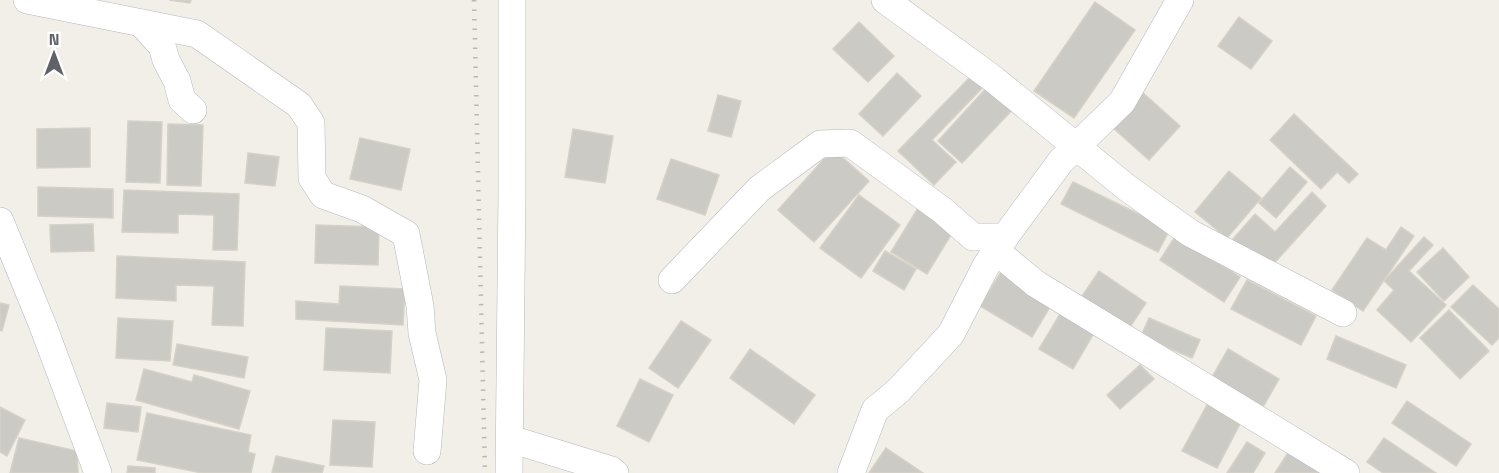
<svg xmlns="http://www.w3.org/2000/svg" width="1499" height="473" viewBox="0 0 1499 473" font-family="'Space Grotesk',sans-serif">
	<rect width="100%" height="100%" fill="#f1efe8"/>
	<g fill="#cccac5" stroke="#d6d1c6" stroke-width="1.5">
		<polygon points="169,0 191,0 190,3"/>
		<polygon points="1095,2 1135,30 1074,118 1034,91"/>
		<polygon points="1239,17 1272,41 1251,69 1218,46"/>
		<polygon points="859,22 894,56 868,82 833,49"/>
		<polygon points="897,73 921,96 883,136 859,114"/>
		<polygon points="974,73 986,84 932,140 956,162 934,185 898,151"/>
		<polygon points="990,84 1015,107 962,163 938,141"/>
		<polygon points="1142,92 1180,126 1149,160 1111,126"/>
		<polygon points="718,95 741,101 731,137 708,131"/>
		<polygon points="1294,114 1358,174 1349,183 1337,172 1321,189 1270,140"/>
		<polygon points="128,121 162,122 160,183 126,182"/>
		<polygon points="168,124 203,125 201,186 167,185"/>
		<polygon points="90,128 90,167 37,168 37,129"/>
		<polygon points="573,129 613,136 605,183 565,177"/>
		<polygon points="360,138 410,149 401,190 350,179"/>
		<polygon points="833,149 869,181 814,242 778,210"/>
		<polygon points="248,153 279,157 275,186 245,183"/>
		<polygon points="671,159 719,175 705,215 657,199"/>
		<polygon points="1290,167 1307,182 1276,218 1259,203"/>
		<polygon points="1229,171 1261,198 1227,238 1195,212"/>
		<polygon points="1073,182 1170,229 1158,252 1061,204"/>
		<polygon points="38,187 113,189 113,218 38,216"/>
		<polygon points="124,190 239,194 237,250 213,250 214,215 178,214 178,233 122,232"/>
		<polygon points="1312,192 1326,206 1268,270 1233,239 1255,214 1275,232"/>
		<polygon points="859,195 900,225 861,278 820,248"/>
		<polygon points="918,208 954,230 927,274 891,252"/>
		<polygon points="93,224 94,251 51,252 50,225"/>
		<polygon points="316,225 379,227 378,265 315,263"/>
		<polygon points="1401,227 1414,236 1363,311 1332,290 1367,238 1386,250"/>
		<polygon points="1176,235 1240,277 1224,302 1160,260"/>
		<polygon points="1424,237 1433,245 1409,271 1446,305 1411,342 1377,310 1394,290 1384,281"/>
		<polygon points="1443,248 1469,277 1444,301 1417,272"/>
		<polygon points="885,251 916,269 904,290 873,271"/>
		<polygon points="117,256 245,262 243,326 212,325 214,286 176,285 176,301 116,298"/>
		<polygon points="1099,271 1146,303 1128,330 1080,299"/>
		<polygon points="1001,272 1053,302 1032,337 980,306"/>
		<polygon points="1247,280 1316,316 1301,345 1231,309"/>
		<polygon points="1473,285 1499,309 1499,338 1492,345 1451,307"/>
		<polygon points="340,286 405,289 403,325 296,319 296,301 339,304"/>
		<polygon points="0,303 9,305 2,331 0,330"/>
		<polygon points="1063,309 1097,328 1073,369 1039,349"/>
		<polygon points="1449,310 1489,351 1460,379 1420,338"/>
		<polygon points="118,318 173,321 170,361 116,358"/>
		<polygon points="1149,318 1200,340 1192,358 1141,336"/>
		<polygon points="681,321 711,340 678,388 649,368"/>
		<polygon points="326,328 392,331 390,373 324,370"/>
		<polygon points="1336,336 1406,365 1396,388 1327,359"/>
		<polygon points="177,344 248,357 244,378 173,365"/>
		<polygon points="750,349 815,395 794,424 730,378"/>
		<polygon points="1228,349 1279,379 1263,407 1212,377"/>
		<polygon points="1140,365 1154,379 1120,409 1107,395"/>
		<polygon points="144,369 192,382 194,375 250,391 239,429 136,400"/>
		<polygon points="640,379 673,395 649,442 617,426"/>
		<polygon points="1407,401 1471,444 1456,466 1392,423"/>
		<polygon points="107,403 141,407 138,432 104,428"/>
		<polygon points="1208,403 1242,420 1217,468 1182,451"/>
		<polygon points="0,407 25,420 7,456 0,452"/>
		<polygon points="147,413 251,435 248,452 255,454 251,473 202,473 137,460"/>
		<polygon points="333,420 375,422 372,467 330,465"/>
		<polygon points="19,438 77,451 78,473 10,473"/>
		<polygon points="1384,438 1436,473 1383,473 1367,462"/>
		<polygon points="1247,442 1265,453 1253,473 1227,473"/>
		<polygon points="886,448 923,473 869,473"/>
		<polygon points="1289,451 1323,473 1275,473"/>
		<polygon points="276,456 324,466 322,473 272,473"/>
		<polygon points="128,466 155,468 155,473 127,473"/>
	</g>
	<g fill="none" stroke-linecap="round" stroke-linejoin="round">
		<defs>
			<g id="street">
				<polyline points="27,0 197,34 299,105 311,123 312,178 323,195 362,209 406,234 420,306 422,333 433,380 427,451"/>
				<polyline points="885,0 992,78 1126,187 1190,233 1343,313"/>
				<polyline points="141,23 162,46 166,60 177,81 182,100 193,110"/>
				<polyline points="0,221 43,326 98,473"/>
				<polyline points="996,251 1036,284 1346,473"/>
				<polyline points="672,280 759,189 820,144 850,143 942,210 973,237 1005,237"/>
				<polyline points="510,439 611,470 615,473"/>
				<polyline points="509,473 512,191 512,0"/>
				<polyline points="851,473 875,410 898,391 951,334 986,266 1005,237 1061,161 1122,102 1180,0"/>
			</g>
		</defs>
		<use href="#street" stroke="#b5b8bc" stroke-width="28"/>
		<use href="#street" stroke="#fff" stroke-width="27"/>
		<polyline stroke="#b6b7b8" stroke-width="4.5" stroke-dasharray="1.5 8" stroke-linecap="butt" points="474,0 485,473"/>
	</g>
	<g transform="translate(54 54)" stroke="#ffffff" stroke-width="4.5" paint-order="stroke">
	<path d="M0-4.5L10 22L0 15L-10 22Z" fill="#5f6368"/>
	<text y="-9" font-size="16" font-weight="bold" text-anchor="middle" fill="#5f6368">N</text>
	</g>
</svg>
